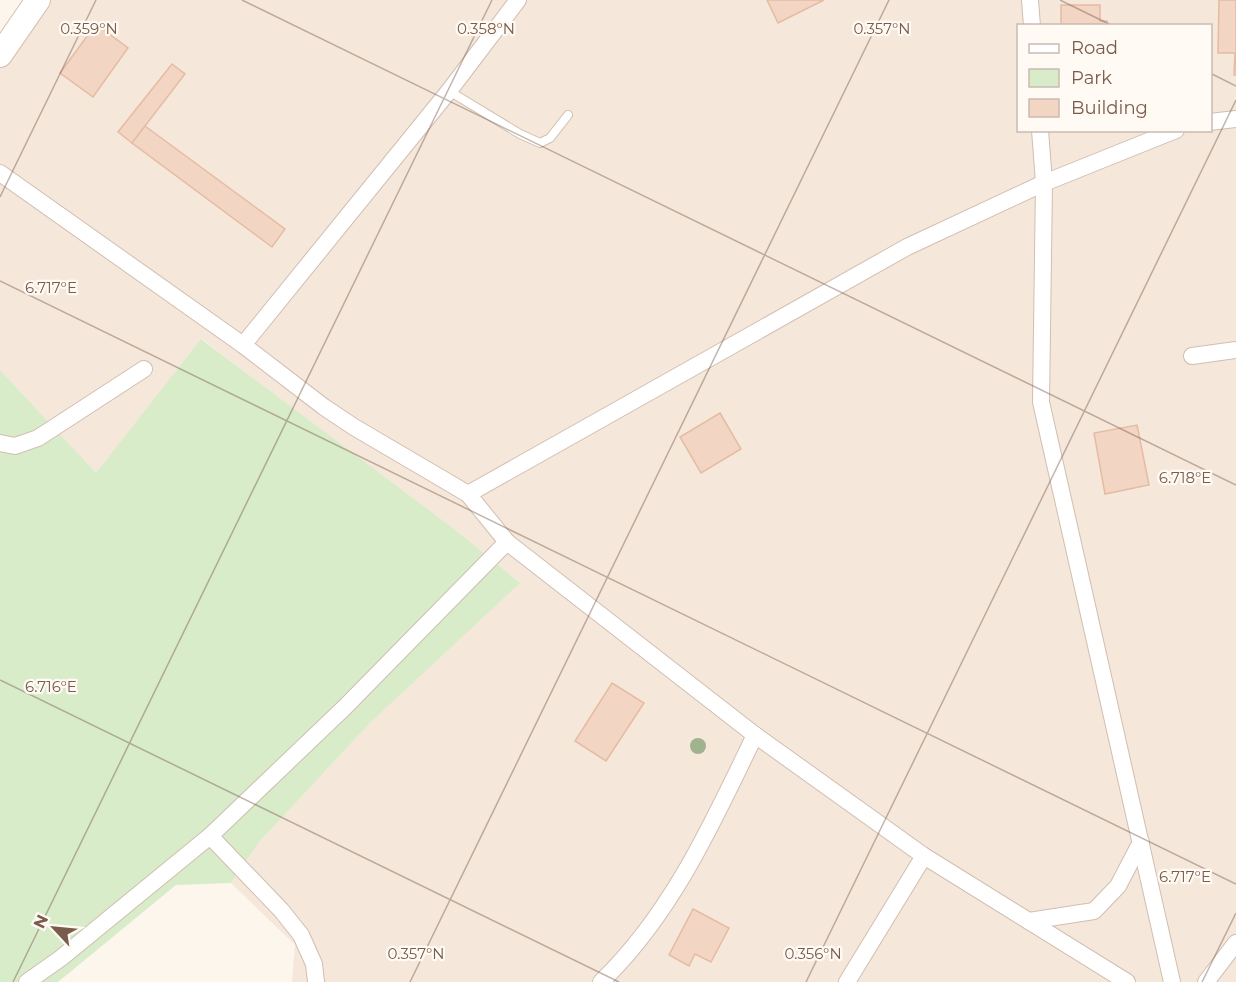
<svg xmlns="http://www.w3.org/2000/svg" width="1236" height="982" viewBox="0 0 1236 982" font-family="Montserrat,sans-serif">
	<rect width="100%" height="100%" fill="#fdf6ec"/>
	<path fill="#f5e8da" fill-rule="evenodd" d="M38,0H1236V982H292L295,945L231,883L260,841L371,722L519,582L202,339L96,474L0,370V55ZM1018,26H1210V130H1018Z"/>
	<polygon fill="#d8ecc9" points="201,339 454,529 520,583 371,722 260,841 231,883 176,885 58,982 0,982 0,370 96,473"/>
	<g fill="#f3d5c3" stroke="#e6bba3" stroke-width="1.5">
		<polygon points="767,0 824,0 778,23"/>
		<polygon points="1219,0 1236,0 1236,75 1234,75 1235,53 1218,53"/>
		<polygon points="1061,5 1100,5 1100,21 1107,21 1108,26 1061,26"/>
		<polygon points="96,24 128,48 93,97 60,73"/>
		<polygon points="172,64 185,74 132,143 118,132"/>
		<polygon points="145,126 285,229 272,247 132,143"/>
		<polygon points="720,413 741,449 701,473 680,437"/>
		<polygon points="1137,425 1149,485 1105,494 1094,433"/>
		<polygon points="612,683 644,703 606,761 575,741"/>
		<polygon points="693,909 729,928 711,962 695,954 689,966 669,955"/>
	</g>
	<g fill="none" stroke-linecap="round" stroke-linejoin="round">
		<defs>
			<polyline id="service" points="449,91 520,134 540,143 550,138 568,115"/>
			<g id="minor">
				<polyline points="1030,0 1032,26"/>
				<polyline points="1210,122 1236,119"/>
				<polyline points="1040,130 1044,183 1041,402 1172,982"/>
				<polyline points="0,173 243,345 324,407 354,427 468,494 507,542 755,735 924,856 1127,982"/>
				<polyline points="243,345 449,91 518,0"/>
				<polyline points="1192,356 1236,350"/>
				<polyline points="0,443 15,446 38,438 144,369"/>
				<polyline points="468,494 907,247 1044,183 1176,130"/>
				<polyline points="210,836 281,910 301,935 314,964 316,982"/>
				<polyline points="1029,921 1094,911 1118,886 1141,842"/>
				<polyline points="27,982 61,958 210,836 345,707 507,542"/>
				<path d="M601,982C672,914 713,822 755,735"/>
				<polyline points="847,982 924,856"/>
				<polyline points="1206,982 1236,943"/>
			</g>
			<polyline id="secondary" points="0,55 38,0"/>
		</defs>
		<use href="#service" stroke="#d1beb0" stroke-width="10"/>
		<use href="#minor" stroke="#d1beb0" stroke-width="18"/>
		<use href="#secondary" stroke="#d6c0b0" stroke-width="26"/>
		<use href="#service" stroke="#fff" stroke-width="8"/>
		<use href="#minor" stroke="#fff" stroke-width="16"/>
		<use href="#secondary" stroke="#fff" stroke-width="24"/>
	</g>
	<circle fill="#a0b28e" cx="698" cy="746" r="8"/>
	<path fill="none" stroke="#7a5c4d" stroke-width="1.5" stroke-opacity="0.45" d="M242,0L1236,485M1060,0L1113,26M1210,73L1236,86M0,197L96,0M0,281L1236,884M0,680L619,982M13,982L492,0M410,982L889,0M806,982L1236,100M1202,982L1236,913"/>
	<g font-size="15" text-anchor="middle" fill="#7a5c4d" stroke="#fffaf3" stroke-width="4.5" stroke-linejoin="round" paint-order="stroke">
		<text x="89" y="34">0.359°N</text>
		<text x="486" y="34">0.358°N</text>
		<text x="882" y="34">0.357°N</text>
		<text x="51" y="293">6.717°E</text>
		<text x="1185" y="483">6.718°E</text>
		<text x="51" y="692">6.716°E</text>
		<text x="1185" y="882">6.717°E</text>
		<text x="416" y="959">0.357°N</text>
		<text x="813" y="959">0.356°N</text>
	</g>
	<rect x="1017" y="24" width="195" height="108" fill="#fffaf3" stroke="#cabbb1" stroke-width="1.5"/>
	<rect x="1029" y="44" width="30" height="9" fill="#ffffff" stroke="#cabbb1" stroke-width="1.5"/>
	<text x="1071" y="54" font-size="18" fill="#7a5c4d">Road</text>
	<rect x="1029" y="69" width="30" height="18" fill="#d8ecc9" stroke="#cabbb1" stroke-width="1.5"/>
	<text x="1071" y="84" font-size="18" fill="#7a5c4d">Park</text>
	<rect x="1029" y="99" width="30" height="18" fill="#f3d5c3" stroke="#cabbb1" stroke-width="1.5"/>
	<text x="1071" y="114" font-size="18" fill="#7a5c4d">Building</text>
	<g transform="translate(54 928) rotate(296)" stroke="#fffaf3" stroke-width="4.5" paint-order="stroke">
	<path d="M0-4.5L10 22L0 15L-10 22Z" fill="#7a5c4d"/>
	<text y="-9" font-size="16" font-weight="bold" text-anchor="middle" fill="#7a5c4d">N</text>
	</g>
</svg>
